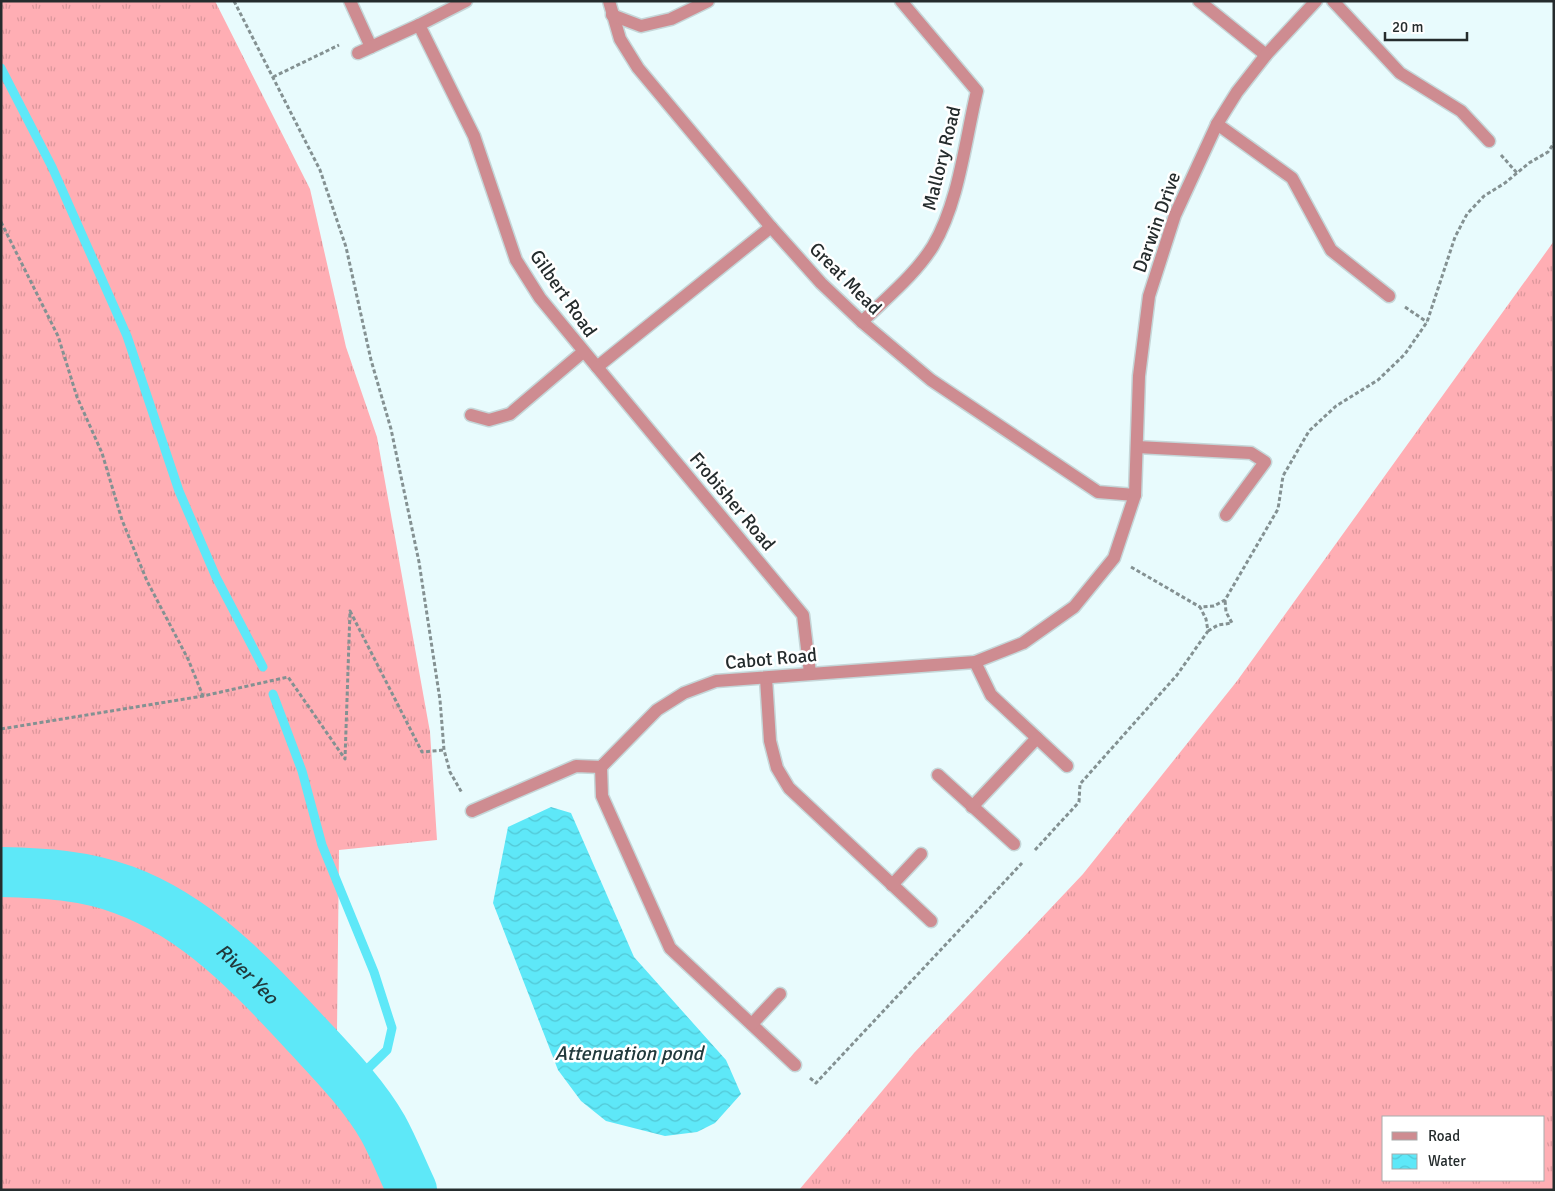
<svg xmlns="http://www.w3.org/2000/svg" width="1555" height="1191" viewBox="0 0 1555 1191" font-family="Signika,sans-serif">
	<defs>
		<pattern id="grass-tufts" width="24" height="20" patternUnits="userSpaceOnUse" patternTransform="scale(1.25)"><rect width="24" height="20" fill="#ffaeb4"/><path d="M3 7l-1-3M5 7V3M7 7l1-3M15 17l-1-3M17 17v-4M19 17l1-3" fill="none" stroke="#da969b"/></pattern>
		<pattern id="water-waves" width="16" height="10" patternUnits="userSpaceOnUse" patternTransform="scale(1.25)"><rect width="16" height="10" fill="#5ee8f8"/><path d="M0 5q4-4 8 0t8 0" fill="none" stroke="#52c7d5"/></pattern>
	</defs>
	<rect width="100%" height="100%" fill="#e8fbfd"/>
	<g fill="url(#grass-tufts)" fill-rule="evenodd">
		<polygon points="1,1 215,1 310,189 346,347 377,437 430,732 437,840 339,850 337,1031 429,1190 1,1190"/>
		<path d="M1554,241V1190H799L914,1053L1083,874L1237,681ZM1384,1117H1544V1180H1384Z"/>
	</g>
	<polygon fill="url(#water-waves)" points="551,807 571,813 634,957 726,1060 741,1094 715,1123 697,1132 665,1136 606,1121 581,1101 558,1070 493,903 508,827"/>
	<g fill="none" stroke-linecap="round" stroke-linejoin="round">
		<g stroke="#5ee8f8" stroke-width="9">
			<polyline points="1,68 52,167 127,336 179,491 216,577 263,667"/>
			<polyline points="273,694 302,771 322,845 374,972 392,1028 387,1050 351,1085"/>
		</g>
		<path stroke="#5ee8f8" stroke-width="50" id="s1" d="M1,872C44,873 84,875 124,890C200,918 255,979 309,1037C335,1065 364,1095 383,1128C394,1148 402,1169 412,1190"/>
		<defs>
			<g id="service">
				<polyline points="350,1 371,47"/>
				<polyline points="358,53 419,25"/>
				<polyline points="471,415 489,420 510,414 583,352"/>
			</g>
			<g id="minor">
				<polyline points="466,1 419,25 474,136 516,260 540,298 597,367 771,227"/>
				<polyline points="609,1 620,39 638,68 771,227 821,283 862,322 931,380 1098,492 1135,495"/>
				<polyline points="1199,1 1266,55"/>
				<polyline points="1333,1 1400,73 1461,111 1489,141"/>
				<polyline points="612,15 641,26 671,19 708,1"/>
				<polyline points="1217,124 1292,178 1331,250 1389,296"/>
				<path d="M862,322C886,298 915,275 933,246C959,202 965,141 977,91L901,1"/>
				<polyline points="597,367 803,615 810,673"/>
				<polyline points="1137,447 1251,453 1265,462 1226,515"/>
				<polyline points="975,662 991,695 1067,766"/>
				<polyline points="766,678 770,741 777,768 789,788 931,921"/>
				<polyline points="601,767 602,796 670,948 795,1065"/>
				<polyline points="938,775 1014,844"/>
				<polyline points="972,807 1037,738"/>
				<polyline points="472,811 576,766 601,767 657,710 684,693 716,681 975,662 1023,643 1074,607 1114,558 1135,495 1139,376 1149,296 1175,215 1217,124 1237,92 1266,55 1316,1"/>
				<polyline points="892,885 921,854"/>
				<polyline points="752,1024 780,994"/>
			</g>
		</defs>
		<use href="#service" stroke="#c5d6d8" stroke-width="15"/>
		<use href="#minor" stroke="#c5d6d8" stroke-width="15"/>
		<g stroke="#849192" stroke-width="3" stroke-dasharray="4 2.5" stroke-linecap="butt">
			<polyline points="234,1 320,170 346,247 371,360 391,429 419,562 440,700 444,750 450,772 462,793"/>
			<polyline points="273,77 339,45"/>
			<polyline points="1501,155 1517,173"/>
			<polyline points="1,222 58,336 77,397 102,453 122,520 147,581 188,659 203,696 288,677 345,759 350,611 422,752 444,750"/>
			<polyline points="1405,307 1427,322"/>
			<polyline points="1131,567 1200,607"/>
			<polyline points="1208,631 1218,625 1232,623 1226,612 1225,600"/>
			<polyline points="1,729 203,696"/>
			<polyline points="1035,850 1079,802 1080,784 1177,675 1208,631 1206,619 1200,607 1214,606 1225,600 1278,509 1283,476 1309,431 1336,406 1378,380 1405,354 1427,322 1455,237 1467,214 1484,196 1505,183 1529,163 1548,152 1554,143"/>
			<polyline points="810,1078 816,1083 1022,863"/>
		</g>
		<use href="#service" stroke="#ce8c91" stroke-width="12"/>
		<use href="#minor" stroke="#ce8c91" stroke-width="12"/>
	</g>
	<g text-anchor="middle" stroke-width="5" stroke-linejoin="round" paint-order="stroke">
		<g font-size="19" fill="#252c2d" stroke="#fff">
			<text transform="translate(941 158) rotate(-76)" y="7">Mallory Road</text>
			<text transform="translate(1156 222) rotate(-70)" y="7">Darwin Drive</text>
			<text transform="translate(846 278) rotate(45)" y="7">Great Mead</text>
			<text transform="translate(564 293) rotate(55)" y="7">Gilbert Road</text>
			<text transform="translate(733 501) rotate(50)" y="7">Frobisher Road</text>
			<text transform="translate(771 658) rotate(-5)" y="7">Cabot Road</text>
		</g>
		<g font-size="20" font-style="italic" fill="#21393c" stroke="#fff">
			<text dy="7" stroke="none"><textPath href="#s1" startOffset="275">River Yeo</textPath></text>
			<text x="629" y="1060">Attenuation pond</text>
		</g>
	</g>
	<rect width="1555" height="1191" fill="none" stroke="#252c2d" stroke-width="5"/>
	<rect x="1382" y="1116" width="162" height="65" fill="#ffffff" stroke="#a8abab"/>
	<rect x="1392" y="1132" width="25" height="8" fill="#ce8c91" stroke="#a8abab"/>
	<text x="1428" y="1141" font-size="15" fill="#252c2d">Road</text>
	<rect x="1392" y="1154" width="25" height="15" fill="url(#water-waves)" stroke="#a8abab"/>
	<text x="1428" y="1166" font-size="15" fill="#252c2d">Water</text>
	<path d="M1385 32v8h82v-8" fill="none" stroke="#252c2d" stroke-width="2.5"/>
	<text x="1392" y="32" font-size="15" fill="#252c2d" stroke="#ffffff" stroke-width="4" paint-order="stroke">20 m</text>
</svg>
